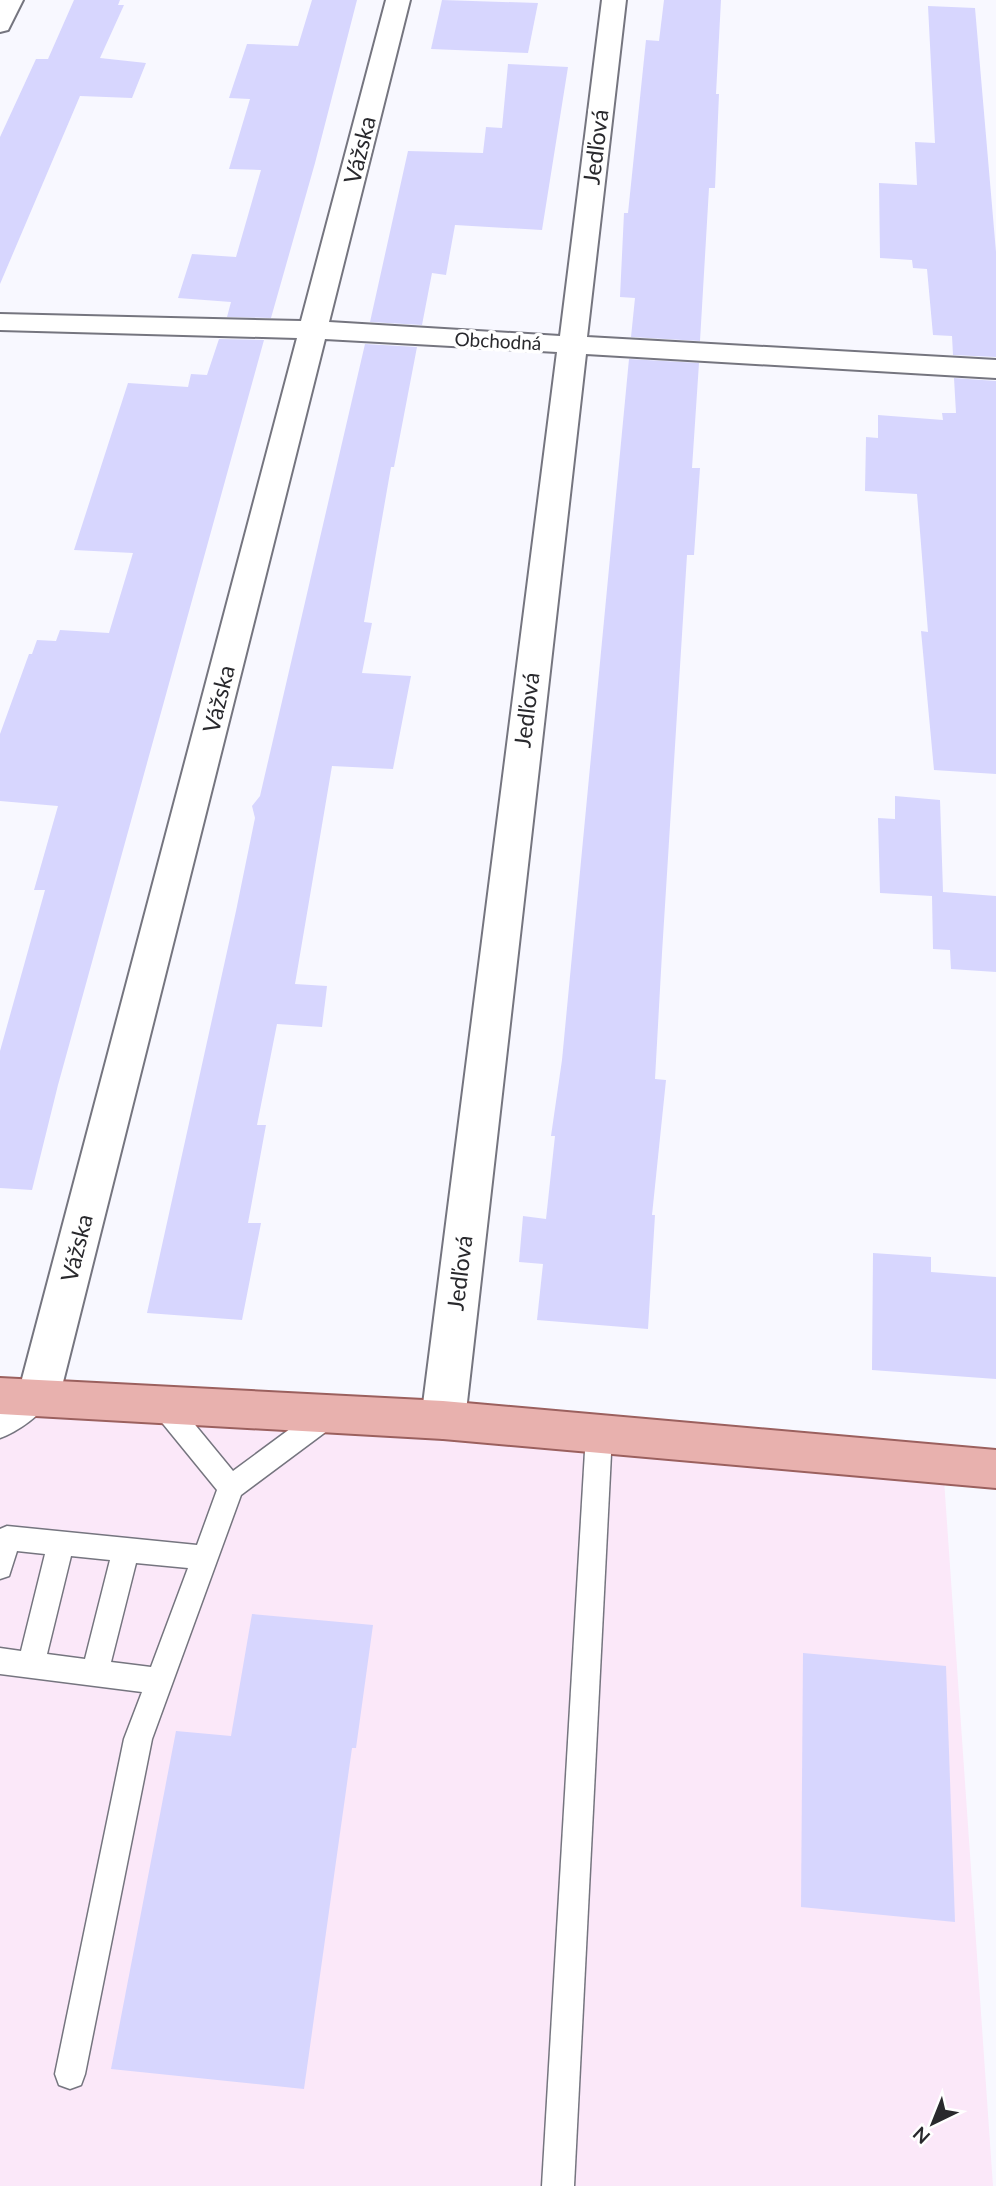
<svg xmlns="http://www.w3.org/2000/svg" width="996" height="2186" viewBox="0 0 996 2186" font-family="Lato,sans-serif">
	<rect width="100%" height="100%" fill="#f8f8ff"/>
	<polygon fill="#fbe8f9" points="0,1398 943,1465 993,2186 0,2186"/>
	<g fill="#d7d6fe">
		<polygon points="74,0 120,0 118,5 124,5 100,58 146,63 132,98 80,96 0,284 0,137 36,59 48,59"/>
		<polygon points="312,0 357,0 315,163 271,318 227,317 231,302 178,298 192,254 236,257 261,170 229,169 250,99 229,98 247,44 298,46"/>
		<polygon points="442,0 538,3 528,53 431,49"/>
		<polygon points="664,0 721,0 716,94 719,94 715,188 709,188 700,341 631,337 635,298 620,297 624,213 628,213 646,40 659,41"/>
		<polygon points="928,6 975,8 996,252 996,357 953,355 952,336 933,335 927,269 913,268 912,260 880,258 879,183 917,185 915,142 935,143"/>
		<polygon points="508,64 568,67 542,230 455,225 446,275 432,273 422,325 370,322 408,151 483,153 486,127 502,128"/>
		<polygon points="219,339 264,340 58,1085 32,1190 0,1188 0,1051 45,890 34,890 58,806 0,801 0,734 29,654 32,654 37,640 56,641 60,630 109,633 133,553 74,550 128,383 188,387 191,374 207,375"/>
		<polygon points="365,344 417,347 394,467 391,467 364,622 372,623 362,673 411,676 393,769 332,766 295,984 327,986 322,1027 277,1024 257,1125 266,1125 248,1223 261,1223 242,1320 147,1313 236,911 255,818 252,806 260,796"/>
		<polygon points="629,359 699,363 692,468 700,468 694,555 687,555 662,953 655,1079 666,1080 652,1215 655,1215 648,1329 537,1320 543,1264 519,1262 523,1216 546,1219 555,1136 551,1136 562,1060"/>
		<polygon points="954,378 996,381 996,774 934,770 921,631 928,632 917,494 865,491 866,437 878,438 878,415 943,420 942,413 956,413"/>
		<polygon points="895,796 940,800 943,892 996,896 996,972 951,969 950,950 933,949 932,896 880,893 878,818 895,819"/>
		<polygon points="873,1253 931,1257 931,1272 996,1277 996,1379 872,1370"/>
		<polygon points="252,1614 373,1625 356,1748 352,1748 304,2089 111,2069 176,1731 231,1736"/>
		<polygon points="803,1653 946,1666 955,1922 801,1907"/>
	</g>
	<g fill="none" stroke-linecap="round" stroke-linejoin="round">
		<defs>
			<g id="lane">
				<path d="M38,1387L47,1390L51,1398C43,1414 17,1432 0,1438V1412L29,1390Z"/>
				<path d="M164,1395L173,1398L233,1471L321,1406L330,1403L339,1406L343,1414L339,1422L241,1495L152,1739L85,2074L81,2085L70,2089L59,2085L55,2074L124,1739L142,1692L0,1674V1648L21,1651L45,1554L17,1551L9,1576L0,1579V1529L7,1526L197,1545L217,1490L155,1414L151,1406L155,1398ZM71,1556L110,1560L85,1659L47,1654ZM136,1563L188,1568L151,1667L111,1662Z"/>
				<polygon points="599,1423 608,1426 612,1434 574,2186 542,2186 586,1434 590,1426"/>
			</g>
			<g id="street">
				<polygon points="0,0 23,0 8,30 0,32"/>
				<polygon points="386,0 410,0 329,322 560,336 602,0 626,0 587,337 996,360 996,378 586,354 465,1420 458,1433 443,1439 428,1433 421,1420 557,352 325,339 59,1398 53,1411 38,1416 23,1411 17,1398 297,338 0,330 0,314 301,321"/>
			</g>
			<polygon id="primary" points="0,1378 443,1401 996,1450 996,1488 443,1439 0,1414"/>
		</defs>
		<use href="#lane" stroke="#75757f" stroke-width="3"/>
		<use href="#street" stroke="#75757f" stroke-width="4"/>
		<use href="#primary" stroke="#9b605e" stroke-width="4"/>
		<use href="#lane" fill="#fff" fill-rule="evenodd"/>
		<use href="#street" fill="#fff" fill-rule="evenodd"/>
		<use href="#primary" fill="#e8b1ae" fill-rule="evenodd"/>
	</g>
	<g text-anchor="middle" stroke-width="7" stroke-linejoin="round" paint-order="stroke">
		<g font-size="19" fill="#29292d" stroke="#fff">
			<text transform="translate(498 341) rotate(3)" y="7">Obchodná</text>
		</g>
		<g font-size="23" fill="#29292d" stroke="#fff">
			<text transform="translate(596 147) rotate(-83)" y="8">Jedľová</text>
			<text transform="translate(360 150) rotate(-76)" y="8">Vážska</text>
			<text transform="translate(219 699) rotate(-76)" y="8">Vážska</text>
			<text transform="translate(527 710) rotate(-83)" y="8">Jedľová</text>
			<text transform="translate(77 1248) rotate(-76)" y="8">Vážska</text>
			<text transform="translate(460 1273) rotate(-83)" y="8">Jedľová</text>
		</g>
	</g>
	<g transform="translate(933 2123) rotate(223)" stroke="#ffffff" stroke-width="5" paint-order="stroke">
	<path d="M0-5L12 26L0 18L-12 26Z" fill="#29292d"/>
	<text y="-10" font-size="19" font-weight="bold" text-anchor="middle" fill="#29292d">N</text>
	</g>
</svg>
